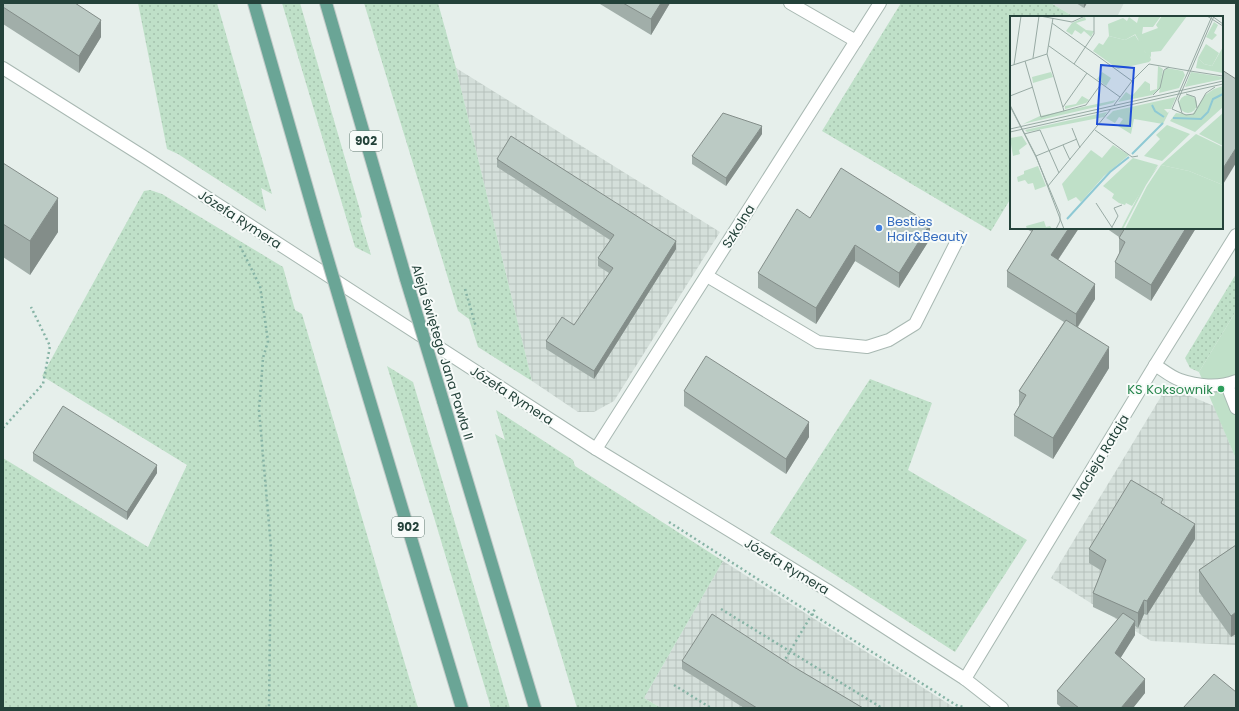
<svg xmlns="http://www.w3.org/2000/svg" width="1239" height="711" viewBox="0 0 1239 711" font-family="Poppins,sans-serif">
	<defs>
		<pattern id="industrial-grid" width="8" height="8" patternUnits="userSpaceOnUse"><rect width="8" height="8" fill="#d4dfda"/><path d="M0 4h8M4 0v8" fill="none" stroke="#b6c1bc"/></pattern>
		<pattern id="grass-dots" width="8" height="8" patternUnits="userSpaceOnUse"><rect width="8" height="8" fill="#bfe0c8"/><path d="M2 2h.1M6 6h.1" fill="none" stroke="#a4c1ad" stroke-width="1.8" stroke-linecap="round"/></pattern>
	</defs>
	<rect width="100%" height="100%" fill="#e6efeb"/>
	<polygon fill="#d4dfda" points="1051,3 1124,3 1117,17 1074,17"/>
	<g fill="url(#industrial-grid)">
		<polygon points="456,68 720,232 614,401 594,412 578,412 532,381"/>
		<polygon points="1165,390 1181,392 1214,406 1236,459 1236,645 1151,641 1051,578"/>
		<polygon points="723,561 955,708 661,708 644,698"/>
	</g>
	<g fill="url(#grass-dots)">
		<polygon points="138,3 217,3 272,194 261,188 266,211 178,154 167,149"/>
		<polygon points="282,3 300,3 362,217 360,218 371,255 355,247"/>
		<polygon points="364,3 438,3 456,68 532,381 478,347 469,319 458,311"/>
		<polygon points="901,3 1051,3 1074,17 1011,17 1011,198 991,231 822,131"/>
		<polygon points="150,190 162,194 283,267 295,310 302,314 418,708 3,708 3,458 148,547 187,465 42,376 144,191"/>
		<polygon points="1236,274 1236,311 1199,372 1190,368 1185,358"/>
		<polygon points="387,366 413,382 510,708 491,708 433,514"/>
		<polygon points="870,379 932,403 908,470 1027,540 955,652 770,533"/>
		<polygon points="496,410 573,460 575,466 723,561 644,698 661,708 577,708 495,434 505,440"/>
	</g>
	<polygon fill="#bfe0c8" points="1236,311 1236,459 1199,372"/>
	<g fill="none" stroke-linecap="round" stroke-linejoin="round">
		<defs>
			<g id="lane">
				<polyline points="707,276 818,342 867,347 889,340 915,324 959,237"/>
				<path d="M1155,365C1163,370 1171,377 1180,380C1197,386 1219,388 1236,381"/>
				<polyline points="1227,385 1236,408"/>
			</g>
			<g id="street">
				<polyline points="790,3 856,41"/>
				<polyline points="3,68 149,160 596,449 827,590 965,679 1002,708"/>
				<polyline points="596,449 880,3"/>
				<polyline points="965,679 1155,365 1236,235"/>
			</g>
			<g id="primary">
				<polyline points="254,3 317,223"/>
				<polyline points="326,3 406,279"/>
				<polyline points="353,345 462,708"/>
				<polyline points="443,401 535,708"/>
			</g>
		</defs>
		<use href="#lane" stroke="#a8b8b2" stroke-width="14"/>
		<use href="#street" stroke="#a8b8b2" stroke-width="14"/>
		<use href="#primary" stroke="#c2cac8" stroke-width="14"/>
		<g stroke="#86b3a5" stroke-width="2.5" stroke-dasharray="2 3" stroke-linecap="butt">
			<polyline points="240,246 260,286 268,341 263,358 259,410 271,547 269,708"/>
			<polyline points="465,289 476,327"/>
			<polyline points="3,428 43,384 50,346 31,307"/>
			<polyline points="669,522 812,614 956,705 963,707"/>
			<polyline points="721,609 882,708"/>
			<polyline points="783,663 815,609"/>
			<polyline points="674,685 711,708"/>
		</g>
		<use href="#lane" stroke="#fff" stroke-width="12"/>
		<use href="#street" stroke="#fff" stroke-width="12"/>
		<use href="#primary" stroke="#6aa596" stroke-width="12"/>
		<defs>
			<g id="primary-bridge">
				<polyline points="317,223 353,345"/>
				<polyline points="406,279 443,401"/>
			</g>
		</defs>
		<use href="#primary-bridge" stroke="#c2cac8" stroke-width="14" stroke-linecap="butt"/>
		<use href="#primary-bridge" stroke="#6aa596" stroke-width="12"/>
	</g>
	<g fill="#a1aea9">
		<polygon points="3,3 101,37 79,73 3,24"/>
		<polygon points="600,3 670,3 651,35 600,4"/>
		<polygon points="1076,3 1087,3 1084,8"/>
		<polygon points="762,134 726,186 692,164 692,156"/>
		<polygon points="497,159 676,249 594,379 546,349 546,341 574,325 609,273 598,266 598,258 610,240 497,167"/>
		<polygon points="3,163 58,232 30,275 3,257"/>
		<polygon points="810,218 930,239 899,288 855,261 816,324 758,288 758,273"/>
		<polygon points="1025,228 1079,228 1058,260 1095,299 1078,327 1109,368 1053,459 1014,436 1014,415 1019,406 1019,391 1064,322 1007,287 1007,271 1032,232"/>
		<polygon points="1106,228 1196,228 1151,301 1115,278 1115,262 1119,254 1119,237"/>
		<polygon points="684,391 809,437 786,474 684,406"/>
		<polygon points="33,453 157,473 127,520 33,461"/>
		<polygon points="1163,505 1195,539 1147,615 1144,614 1138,628 1135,626 1135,635 1120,658 1145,693 1133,708 1062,708 1057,704 1057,691 1118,619 1093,607 1093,593 1102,571 1089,563 1089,549"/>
		<polygon points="1236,545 1231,637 1199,592 1199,570"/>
		<polygon points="682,661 794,667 863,708 744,708 682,669"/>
	</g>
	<g fill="#838d89">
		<polygon points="661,3 670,3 651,35 651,19"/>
		<polygon points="1084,3 1087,3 1084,8"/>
		<polygon points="101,20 101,37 79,73 79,56"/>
		<polygon points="762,126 762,134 726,186 726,178"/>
		<polygon points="1236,148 1236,163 1222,186 1222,170"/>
		<polygon points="58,198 58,232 30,275 30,241"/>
		<polygon points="930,224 930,239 899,288 899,273"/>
		<polygon points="1069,228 1079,228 1051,270 1051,255"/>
		<polygon points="1186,228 1196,228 1151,301 1151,285"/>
		<polygon points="676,241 676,249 594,379 594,371"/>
		<polygon points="855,245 855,261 816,324 816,308"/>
		<polygon points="1095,284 1095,299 1076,329 1076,314"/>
		<polygon points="1109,347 1109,368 1053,459 1053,438"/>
		<polygon points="809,422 809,437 786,474 786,459"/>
		<polygon points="157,465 157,473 127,520 127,512"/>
		<polygon points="1195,524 1195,539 1147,615 1147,601"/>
		<polygon points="1144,600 1144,614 1138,628 1138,613"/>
		<polygon points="1236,612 1236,634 1231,637 1231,616"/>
		<polygon points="1135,621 1135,635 1115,667 1115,653"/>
		<polygon points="1145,679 1145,693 1133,708 1121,708"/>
	</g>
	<g fill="#bbcac4" stroke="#838d89">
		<polygon points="3,3 75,3 101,20 79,56 3,7"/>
		<polygon points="623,3 661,3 651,19"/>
		<polygon points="1222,70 1236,79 1236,148 1222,170"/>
		<polygon points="723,113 762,126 726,178 692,156"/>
		<polygon points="511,136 676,241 594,371 546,341 562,317 574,325 613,268 598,258 614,235 497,159"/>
		<polygon points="3,163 58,198 30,241 3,224"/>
		<polygon points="841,168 930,224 899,273 855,245 816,308 758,273 797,209 810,218"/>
		<polygon points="1034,228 1069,228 1051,255 1095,284 1076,314 1007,271"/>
		<polygon points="1125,228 1186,228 1151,285 1115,262 1125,242 1119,238"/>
		<polygon points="1066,320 1109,347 1053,438 1014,415 1026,395 1019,391"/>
		<polygon points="706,356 809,422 786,459 684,391"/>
		<polygon points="63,406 157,465 127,512 33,453"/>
		<polygon points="1131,480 1163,499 1161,503 1195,524 1147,601 1144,600 1138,613 1093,593 1106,560 1089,549"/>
		<polygon points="1236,545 1236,612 1231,616 1199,570"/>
		<polygon points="1123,613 1135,621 1115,653 1145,679 1121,708 1079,708 1057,691"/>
		<polygon points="712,614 794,667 863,708 757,708 682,661"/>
		<polygon points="1214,674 1236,692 1236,708 1183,708"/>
	</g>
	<circle fill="#3f7fe0" stroke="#f7fbf9" stroke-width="1.5" cx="879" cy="228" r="4"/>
	<circle fill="#2e9e5b" stroke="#f7fbf9" stroke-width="1.5" cx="1221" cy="389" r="4"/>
	<g text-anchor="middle" stroke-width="4" stroke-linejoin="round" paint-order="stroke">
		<g fill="#f7fbf9" stroke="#637a73" stroke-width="1">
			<rect x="350" y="131" width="32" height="20" rx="3"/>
			<rect x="392" y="517" width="32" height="20" rx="3"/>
		</g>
		<g font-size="12" font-weight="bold" fill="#24423a">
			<text x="366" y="145">902</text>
			<text x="408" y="531">902</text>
		</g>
		<g font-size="13" fill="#24423a" stroke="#f7fbf9">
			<text transform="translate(240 219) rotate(33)" y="5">Józefa Rymera</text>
			<text transform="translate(738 226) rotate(-58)" y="5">Szkolna</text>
			<text transform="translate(443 352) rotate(73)" y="5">Aleja świętego Jana Pawła II</text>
			<text transform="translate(512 395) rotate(33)" y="5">Józefa Rymera</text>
			<text transform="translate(1100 457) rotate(-59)" y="5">Macieja Rataja</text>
			<text transform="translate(787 566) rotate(31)" y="5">Józefa Rymera</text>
		</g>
		<g font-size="13" fill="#366cbe" stroke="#f7fbf9" text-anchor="start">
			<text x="887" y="226">Besties<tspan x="887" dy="15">Hair&amp;Beauty</tspan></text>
		</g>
		<g font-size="13" fill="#27864d" stroke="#f7fbf9" text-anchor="end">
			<text x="1213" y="394">KS Koksownik</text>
		</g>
	</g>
	<g transform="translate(1010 16)">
		<rect width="213" height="213" fill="#e6efeb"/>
		<path d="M151,0L143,11H133L132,18L148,12L146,9L152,0H177L151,35L141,36V41L135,36L118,5L129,9ZM75,1L76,4L66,7L76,14L84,15L81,21L74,15L71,18L65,14L62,19L56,15L62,7ZM204,6L208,9L204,17L207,19L202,24L196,21ZM148,50L153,53L150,72L142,79L108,86L116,76L122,80L135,65L140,68V75L147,73ZM157,52L173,55L175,59L169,72L149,77L153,56ZM41,56L43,61L23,67L22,61ZM92,56L101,62L96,70L87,63ZM181,56L213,61V63L175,71ZM213,70V91L185,116L160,105L166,97L182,99L195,79L204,73ZM169 88a9 9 0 1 1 18 0a9 9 0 1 1-18 0ZM72,80L79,84L76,87L55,93V90L66,88ZM166,81L161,93H154L158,97L160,94L153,108L124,103L121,118L108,110L113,103L109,101L105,107L96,102L103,95ZM106,84L103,87L13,108L30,100ZM97,96L94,101L17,116L15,114ZM186,118L213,131V169L179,155L151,149Z" fill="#bfe0c8"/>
		<path d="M213,31V57L186,52L188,42L194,48L202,50ZM12,120L17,128L9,134L10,138L3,140L0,122ZM149,149L136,169L113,213H111L136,165Z" fill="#bfe0c8"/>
		<path d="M129,0H150L142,11L130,9L129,16L115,24L99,20L98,8L113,2L117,5L119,1L127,7ZM151,149L179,155L213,169V213H115L137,170ZM28,150L36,170L25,174L23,167L18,168L15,164L8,166L7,161L14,158V155ZM34,205L36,211L40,210L42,213H17L16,210Z" fill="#bfe0c8"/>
		<path d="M196,28L209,37L202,50L194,48L188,42ZM213,97V130L189,118ZM157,109L180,118L152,145L134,140L150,123L146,119ZM103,129L119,139L94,160L71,186L66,181L58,185L52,168L81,134L92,142ZM123,142L148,149L122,190L116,187L115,189L109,187L102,182L104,178L93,170Z" fill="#bfe0c8"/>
		<path d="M125,19L128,24L133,26L135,36L139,37L141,44L139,46L108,53L83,35L89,27L93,29L99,20L115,24Z" fill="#bfe0c8"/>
		<path fill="none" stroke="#8ec9d4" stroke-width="2" d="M142,89L145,95L154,101M163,102L191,103L198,96L203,83L213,78M122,138L153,107M57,203L100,156L119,141"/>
		<path fill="none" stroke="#98aaa4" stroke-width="1" d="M30,0L62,6L75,0M197,0L213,10M202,0L213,8M42,7L122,65M39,30L110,81M37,38L54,95M23,42L29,0M15,45L31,101L76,89L91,68M64,48L84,18V0M4,49L11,0M0,50L37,38L43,2M180,55L213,60M176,78L185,81L187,92M143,79L150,72L154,54L159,51M0,80L23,71M168,84L204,0M168,84L172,97M0,89L26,140L54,213M104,89L122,65L139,48L180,55M0,90L26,141L50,198V205L46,213M53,91L77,57M162,93L202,0M162,93L176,99L184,98L196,77L205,71M62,112L70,132M0,113L213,65M85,114L122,141L128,140M0,116L213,68M14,118L30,114L49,157M53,129L60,144M26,140L67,123M38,170L101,93M86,187L103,213M102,211L108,200L104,192L112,189"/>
		<path fill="#1d4ed8" fill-opacity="0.15" stroke="#1d4ed8" stroke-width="2" d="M91,49L124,52L120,110L87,108Z"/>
		<rect width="213" height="213" fill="none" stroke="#24423a" stroke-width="2"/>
	</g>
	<rect width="1239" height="711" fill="none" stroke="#24423a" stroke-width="8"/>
</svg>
